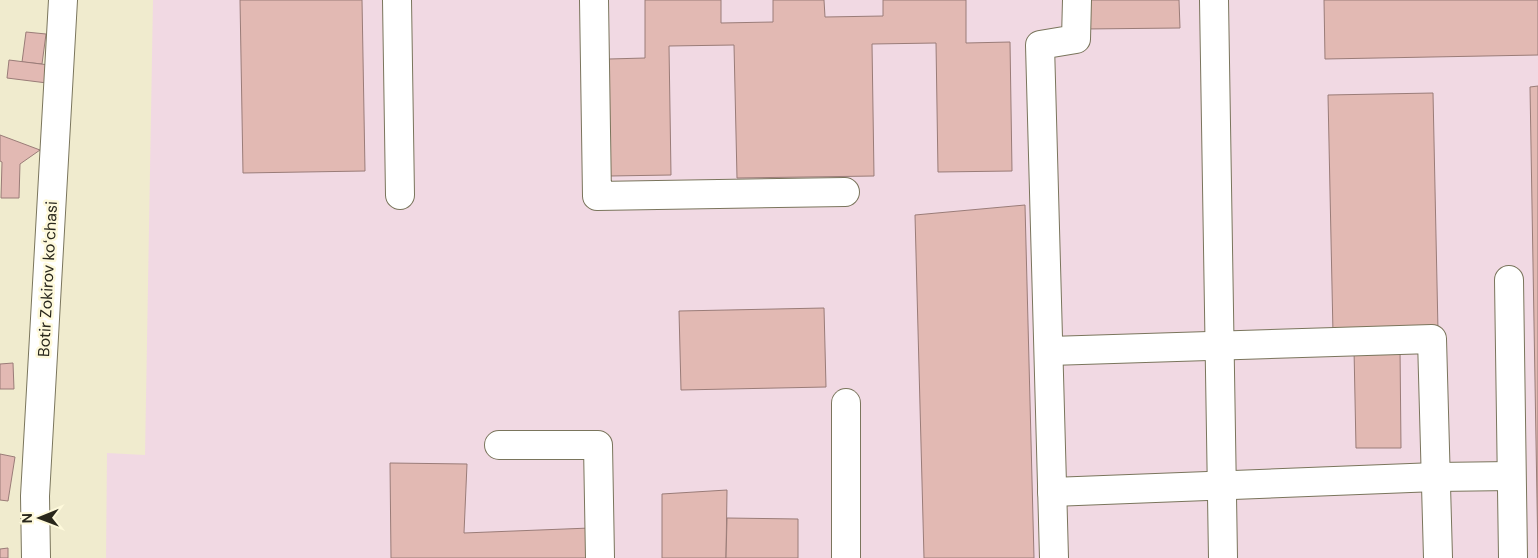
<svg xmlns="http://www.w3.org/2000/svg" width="1538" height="558" viewBox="0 0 1538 558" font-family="'DM Sans',sans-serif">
	<rect width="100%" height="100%" fill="#f0ebce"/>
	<polygon fill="#f1d9e3" points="153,0 1538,0 1538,558 106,558 107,453 145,455"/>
	<g fill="#e2b9b3" stroke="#9a7c78">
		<polygon points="240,0 362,0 365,171 243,173"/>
		<polygon points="645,0 721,0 721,23 773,22 773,0 824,0 825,17 883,16 883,0 966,0 966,43 1010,42 1012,171 938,172 936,43 872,44 874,176 737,178 734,45 669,46 671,175 610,176 609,59 645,58"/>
		<polygon points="1084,0 1179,0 1180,28 1085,29"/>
		<polygon points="1324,0 1538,0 1538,55 1325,59"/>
		<polygon points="26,32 46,34 42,64 22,62"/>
		<polygon points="9,60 49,65 47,83 7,78"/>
		<polygon points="1538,86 1538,558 1530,87"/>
		<polygon points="1433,93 1438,331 1333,334 1328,95"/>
		<polygon points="0,135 40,150 20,164 19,198 1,198 2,162 0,161"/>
		<polygon points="1025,205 1034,558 924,558 915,215"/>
		<polygon points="824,308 826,387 681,390 679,311"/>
		<polygon points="1400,348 1401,448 1356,448 1354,349"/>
		<polygon points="13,363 14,389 0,389 0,364"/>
		<polygon points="0,454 15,457 8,501 0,500"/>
		<polygon points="390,463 467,464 464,533 590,528 590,558 391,558"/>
		<polygon points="727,490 726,558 662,558 662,494"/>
		<polygon points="727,518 798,519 798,558 726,558"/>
		<polygon points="8,548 8,558 0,558 0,549"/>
	</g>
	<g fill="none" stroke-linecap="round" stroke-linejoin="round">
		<defs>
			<g id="minor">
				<polyline points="397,0 400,195"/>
				<polyline points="594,0 597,196 845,192"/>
				<polyline points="1214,0 1223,558"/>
				<polyline points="1509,280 1513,558"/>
				<polyline points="1050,351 1432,339 1438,558"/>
				<polyline points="499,445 598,445 600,558"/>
				<polyline points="1052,492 1436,477 1511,476"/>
				<polyline points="36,558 35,496 63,0"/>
				<polyline points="846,558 846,403"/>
				<polyline points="1054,558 1040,45 1076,39 1077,0"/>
			</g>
		</defs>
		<use href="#minor" stroke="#7a755c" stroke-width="30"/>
		<use href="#minor" stroke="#fff" stroke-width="28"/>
	</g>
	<g text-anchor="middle" stroke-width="5" stroke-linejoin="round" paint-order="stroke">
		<g font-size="16" fill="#29271c" stroke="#fef9db">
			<text transform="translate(47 279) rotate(-87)" y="6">Botir Zokirov koʻchasi</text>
		</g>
	</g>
	<g transform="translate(40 518) rotate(269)" stroke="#fef9db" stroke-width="4" paint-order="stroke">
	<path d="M0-4L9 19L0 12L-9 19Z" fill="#29271c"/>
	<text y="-8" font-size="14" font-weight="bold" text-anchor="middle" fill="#29271c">N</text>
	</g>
</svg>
